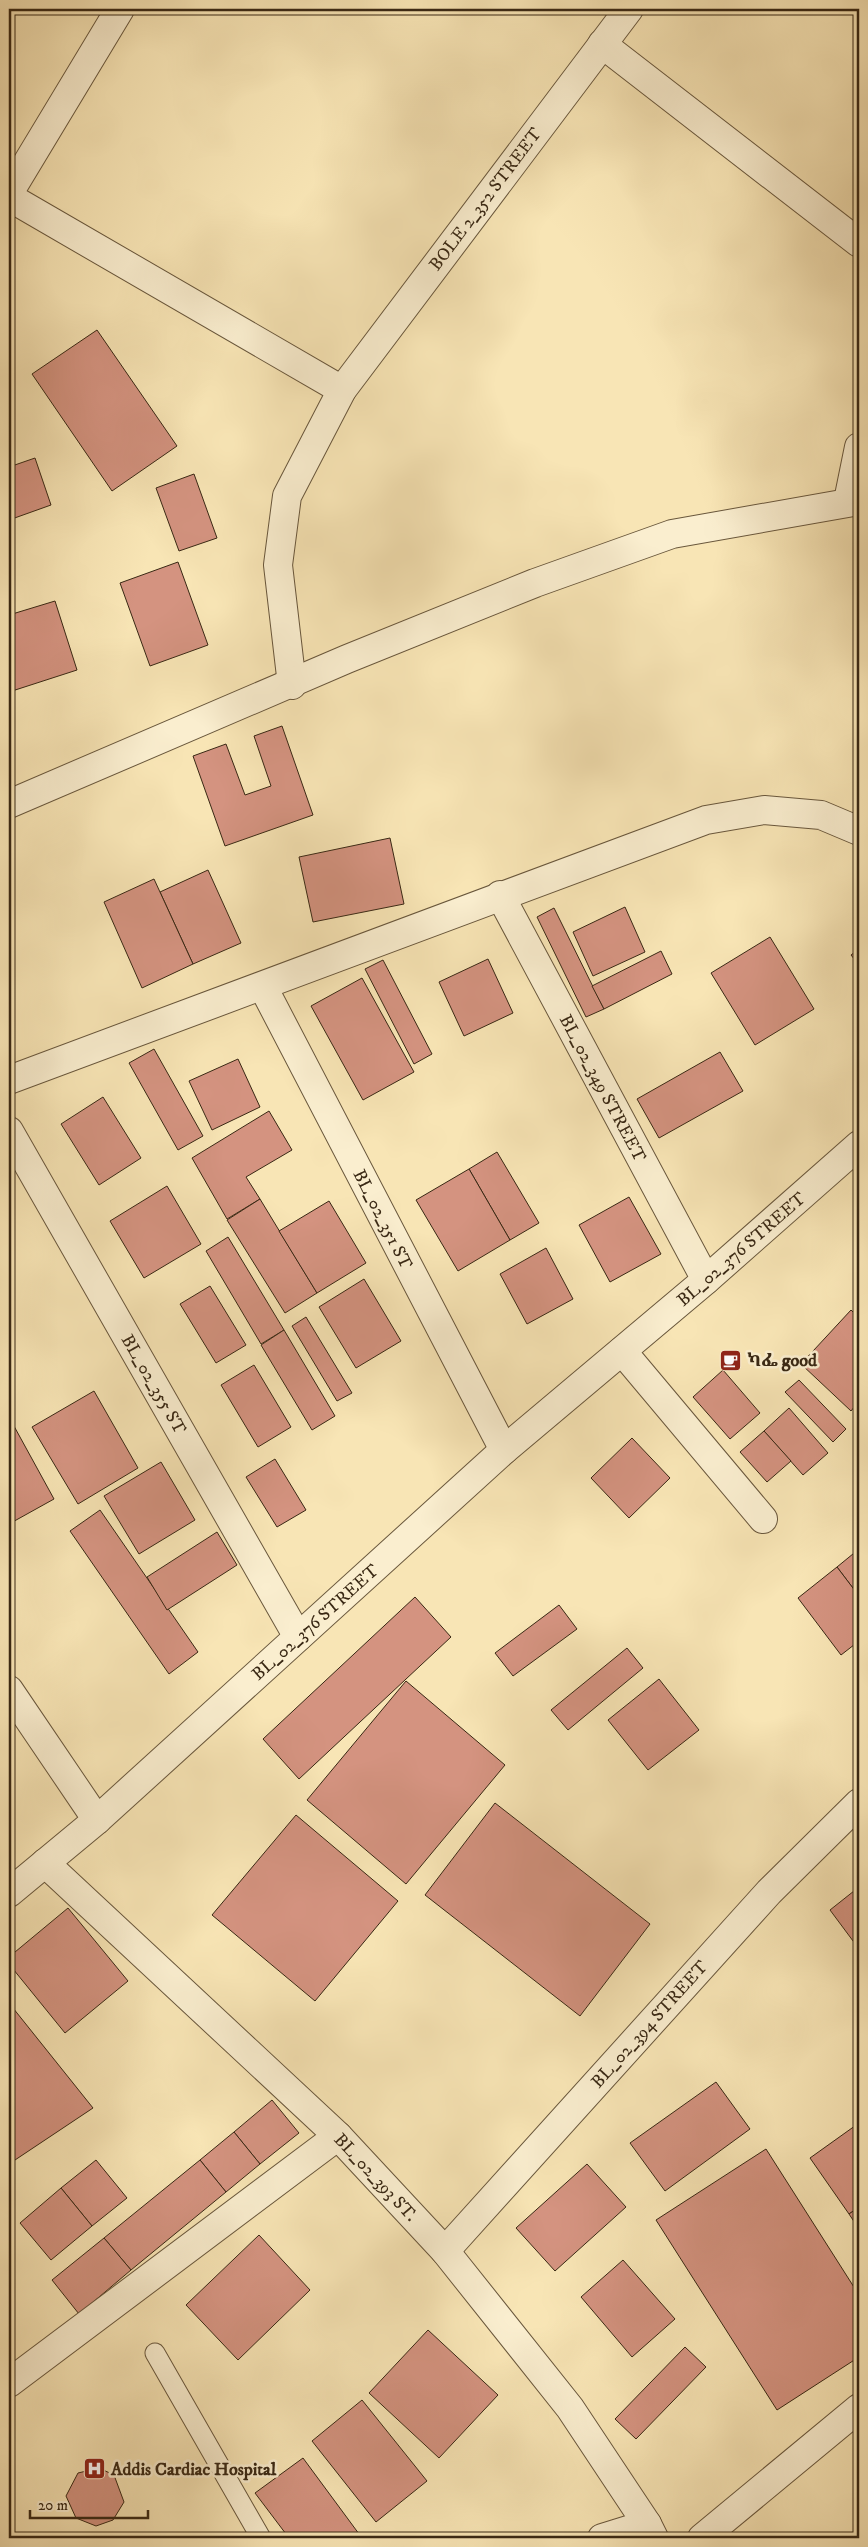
<svg xmlns="http://www.w3.org/2000/svg" width="868" height="2547" viewBox="0 0 868 2547" font-family="'IM FELL DW Pica','Noto Serif Ethiopic',serif">
	<rect width="100%" height="100%" fill="#f8e5b5"/>
	<filter id="stains"><feTurbulence type="fractalNoise" baseFrequency=".004" numOctaves="4"/><feColorMatrix values="0 0 0 0 .2 0 0 0 0 .09 0 0 0 0 .02 0 0 0 .5 -.17"/></filter>
	<radialGradient id="worn" r=".72"><stop offset=".6" stop-color="#630" stop-opacity="0"/><stop offset="1" stop-color="#630" stop-opacity=".3"/></radialGradient>
	<g fill="#d49380" stroke="#392814">
		<polygon points="97,330 177,446 112,491 32,374"/>
		<polygon points="35,458 51,505 9,520 9,467"/>
		<polygon points="194,474 217,538 179,551 156,488"/>
		<polygon points="178,562 208,645 150,666 120,583"/>
		<polygon points="55,601 77,670 9,692 9,615"/>
		<polygon points="282,726 313,815 225,846 193,756 226,744 245,795 271,786 254,736"/>
		<polygon points="390,838 404,904 313,922 299,857"/>
		<polygon points="208,870 241,943 193,964 160,892"/>
		<polygon points="154,879 193,964 142,988 104,902"/>
		<polygon points="625,907 645,952 593,976 573,932"/>
		<polygon points="554,908 604,1009 586,1017 537,917"/>
		<polygon points="770,937 814,1009 755,1045 711,973"/>
		<polygon points="859,949 859,965 851,955"/>
		<polygon points="661,951 672,974 604,1009 592,986"/>
		<polygon points="488,959 513,1013 464,1036 439,982"/>
		<polygon points="383,960 432,1054 414,1064 365,969"/>
		<polygon points="362,978 414,1072 363,1100 311,1006"/>
		<polygon points="154,1049 203,1136 178,1150 129,1063"/>
		<polygon points="720,1052 743,1091 659,1138 637,1099"/>
		<polygon points="238,1059 260,1107 212,1130 189,1081"/>
		<polygon points="103,1097 141,1158 99,1185 61,1124"/>
		<polygon points="269,1111 292,1150 246,1177 260,1199 227,1219 192,1158"/>
		<polygon points="497,1152 539,1223 510,1240 469,1169"/>
		<polygon points="469,1169 510,1240 458,1271 416,1200"/>
		<polygon points="167,1186 201,1244 144,1278 110,1221"/>
		<polygon points="629,1197 661,1254 610,1282 579,1225"/>
		<polygon points="260,1199 317,1293 285,1313 227,1220"/>
		<polygon points="329,1201 366,1263 317,1293 279,1231"/>
		<polygon points="228,1237 284,1330 261,1344 206,1251"/>
		<polygon points="546,1248 573,1299 527,1324 500,1274"/>
		<polygon points="364,1279 401,1341 356,1368 319,1307"/>
		<polygon points="210,1286 246,1345 216,1363 180,1304"/>
		<polygon points="851,1310 859,1318 859,1401 851,1411 801,1364"/>
		<polygon points="306,1317 352,1393 337,1401 292,1326"/>
		<polygon points="284,1330 335,1416 312,1430 261,1345"/>
		<polygon points="254,1365 291,1427 258,1447 221,1385"/>
		<polygon points="723,1370 760,1413 730,1439 693,1397"/>
		<polygon points="799,1380 846,1429 833,1442 785,1392"/>
		<polygon points="94,1391 138,1468 78,1504 32,1427"/>
		<polygon points="789,1408 828,1453 803,1475 764,1431"/>
		<polygon points="9,1417 54,1499 9,1524"/>
		<polygon points="764,1431 791,1461 767,1482 740,1452"/>
		<polygon points="632,1438 670,1478 629,1518 591,1478"/>
		<polygon points="275,1459 306,1510 277,1527 246,1477"/>
		<polygon points="161,1462 195,1520 139,1554 104,1496"/>
		<polygon points="100,1510 198,1652 169,1674 70,1531"/>
		<polygon points="217,1532 237,1565 167,1610 147,1577"/>
		<polygon points="859,1549 859,1596 837,1567"/>
		<polygon points="837,1567 859,1596 859,1641 841,1655 798,1598"/>
		<polygon points="415,1597 451,1637 299,1779 263,1739"/>
		<polygon points="559,1605 577,1629 513,1676 495,1653"/>
		<polygon points="627,1648 643,1668 568,1730 551,1710"/>
		<polygon points="659,1679 699,1730 648,1770 608,1720"/>
		<polygon points="406,1681 505,1765 406,1884 307,1800"/>
		<polygon points="495,1803 650,1924 580,2016 425,1895"/>
		<polygon points="296,1815 398,1901 315,2001 212,1915"/>
		<polygon points="859,1887 859,1949 830,1910"/>
		<polygon points="68,1908 128,1981 65,2033 9,1964 9,1957"/>
		<polygon points="9,2003 93,2108 9,2164"/>
		<polygon points="716,2082 750,2129 665,2191 630,2143"/>
		<polygon points="272,2100 299,2133 260,2164 234,2132"/>
		<polygon points="859,2123 859,2207 849,2214 810,2158"/>
		<polygon points="234,2132 260,2164 226,2192 200,2160"/>
		<polygon points="766,2149 859,2295 859,2357 777,2410 656,2220"/>
		<polygon points="96,2160 127,2198 92,2226 61,2188"/>
		<polygon points="200,2160 226,2192 131,2270 104,2238"/>
		<polygon points="587,2164 626,2207 555,2271 516,2228"/>
		<polygon points="61,2188 92,2226 51,2260 20,2223"/>
		<polygon points="859,2207 859,2229 849,2214"/>
		<polygon points="259,2235 310,2290 238,2360 186,2305"/>
		<polygon points="104,2238 131,2270 79,2314 52,2280"/>
		<polygon points="623,2260 675,2319 632,2357 581,2297"/>
		<polygon points="428,2330 498,2395 439,2458 369,2393"/>
		<polygon points="685,2347 706,2367 636,2439 615,2419"/>
		<polygon points="362,2400 427,2481 376,2522 312,2441"/>
		<polygon points="303,2458 362,2538 289,2538 255,2493"/>
		<polygon points="99,2468 114,2475 124,2502 113,2520 96,2526 76,2518 66,2496 78,2473"/>
	</g>
	<g fill="none" stroke-linecap="round" stroke-linejoin="round">
		<defs>
			<polyline id="lane" points="155,2353 261,2538"/>
			<g id="street">
				<polyline points="602,44 859,243"/>
				<polyline points="9,193 120,9"/>
				<polyline points="9,197 342,390"/>
				<polyline points="848,501 859,447"/>
				<polyline points="292,685 278,565 287,496 342,390 629,9"/>
				<polyline points="9,804 347,659 535,583 672,534 859,501"/>
				<polyline points="500,895 706,1280"/>
				<polyline points="263,987 504,1450"/>
				<polyline points="9,1080 706,820 764,810 821,815 859,831"/>
				<polyline points="9,1131 298,1637"/>
				<polyline points="622,1351 763,1519"/>
				<polyline points="9,1690 97,1820"/>
				<polyline points="45,1863 338,2136 445,2251 570,2408 647,2524 654,2538"/>
				<polyline points="9,1893 97,1820 504,1450 706,1280 859,1145"/>
				<polyline points="445,2251 769,1892 859,1803"/>
				<polyline points="9,2383 338,2136"/>
				<polyline points="602,2538 647,2524"/>
				<polyline points="702,2538 859,2408"/>
			</g>
		</defs>
		<use href="#lane" stroke="#69573c" stroke-width="21"/>
		<use href="#street" stroke="#69573c" stroke-width="30"/>
		<use href="#lane" stroke="#faeecf" stroke-width="19"/>
		<use href="#street" stroke="#faeecf" stroke-width="28"/>
	</g>
	<defs>
		<symbol id="cafe-square" viewBox="-11 -11 22 22"><rect x="-9" y="-9" width="18" height="18" rx="4" fill="#8f2418" stroke="#faeecf"/><path d="M-5.5-4.5H6V0H3Q3 3.5 0 3.5H-2.5Q-5.5 3.5-5.5 0ZM3-3.2v2h1.7v-2ZM-6 4.5H4V6H-6Z" fill="#fff"/></symbol>
		<symbol id="hospital-square" viewBox="-11 -11 22 22"><rect x="-9" y="-9" width="18" height="18" rx="4" fill="#8f2418" stroke="#faeecf"/><path d="M-5-5h3v3.5h4V-5h3V5h-3V1.5h-4V5h-3Z" fill="#fff"/></symbol>
	</defs>
	<g fill-rule="evenodd">
		<use href="#cafe-square" x="718" y="1348" width="25" height="25"/>
		<use href="#hospital-square" x="82" y="2456" width="25" height="25"/>
	</g>
	<g text-anchor="middle" stroke-width="5" stroke-linejoin="round" paint-order="stroke">
		<g font-size="18" fill="#392814" stroke="#faeecf">
			<text transform="translate(485 199) rotate(-53)" y="6">BOLE 2_352 STREET</text>
			<text transform="translate(603 1088) rotate(62)" y="6">BL_02_349 STREET</text>
			<text transform="translate(383 1219) rotate(63)" y="6">BL_02_351 ST</text>
			<text transform="translate(741 1249) rotate(-41)" y="6">BL_02_376 STREET</text>
			<text transform="translate(154 1384) rotate(60)" y="6">BL_02_355 ST</text>
			<text transform="translate(315 1622) rotate(-42)" y="6">BL_02_376 STREET</text>
			<text transform="translate(649 2024) rotate(-48)" y="6">BL_02_394 STREET</text>
			<text transform="translate(376 2177) rotate(47)" y="6">BL_02_393 ST.</text>
		</g>
		<g font-size="18" font-weight="bold" fill="#392814" stroke="#faeecf" text-anchor="start">
			<text x="747" y="1366">ካፌ good</text>
			<text x="111" y="2475">Addis Cardiac Hospital</text>
		</g>
	</g>
	<rect width="868" height="2547" fill="none" stroke="#f8e5b5" stroke-width="30"/>
	<rect x="10" y="10" width="848" height="2527" fill="none" stroke="#392814" stroke-width="2.5"/>
	<rect x="15" y="15" width="838" height="2517" fill="none" stroke="#392814"/>
	<path d="M30 2510v8h118v-8" fill="none" stroke="#392814" stroke-width="2.5"/>
	<text x="38" y="2510" font-size="15" fill="#392814" stroke="#faeecf" stroke-width="4" paint-order="stroke">20 m</text>
	<rect width="100%" height="100%" filter="url(#stains)"/>
	<rect width="100%" height="100%" fill="url(#worn)"/>
</svg>
